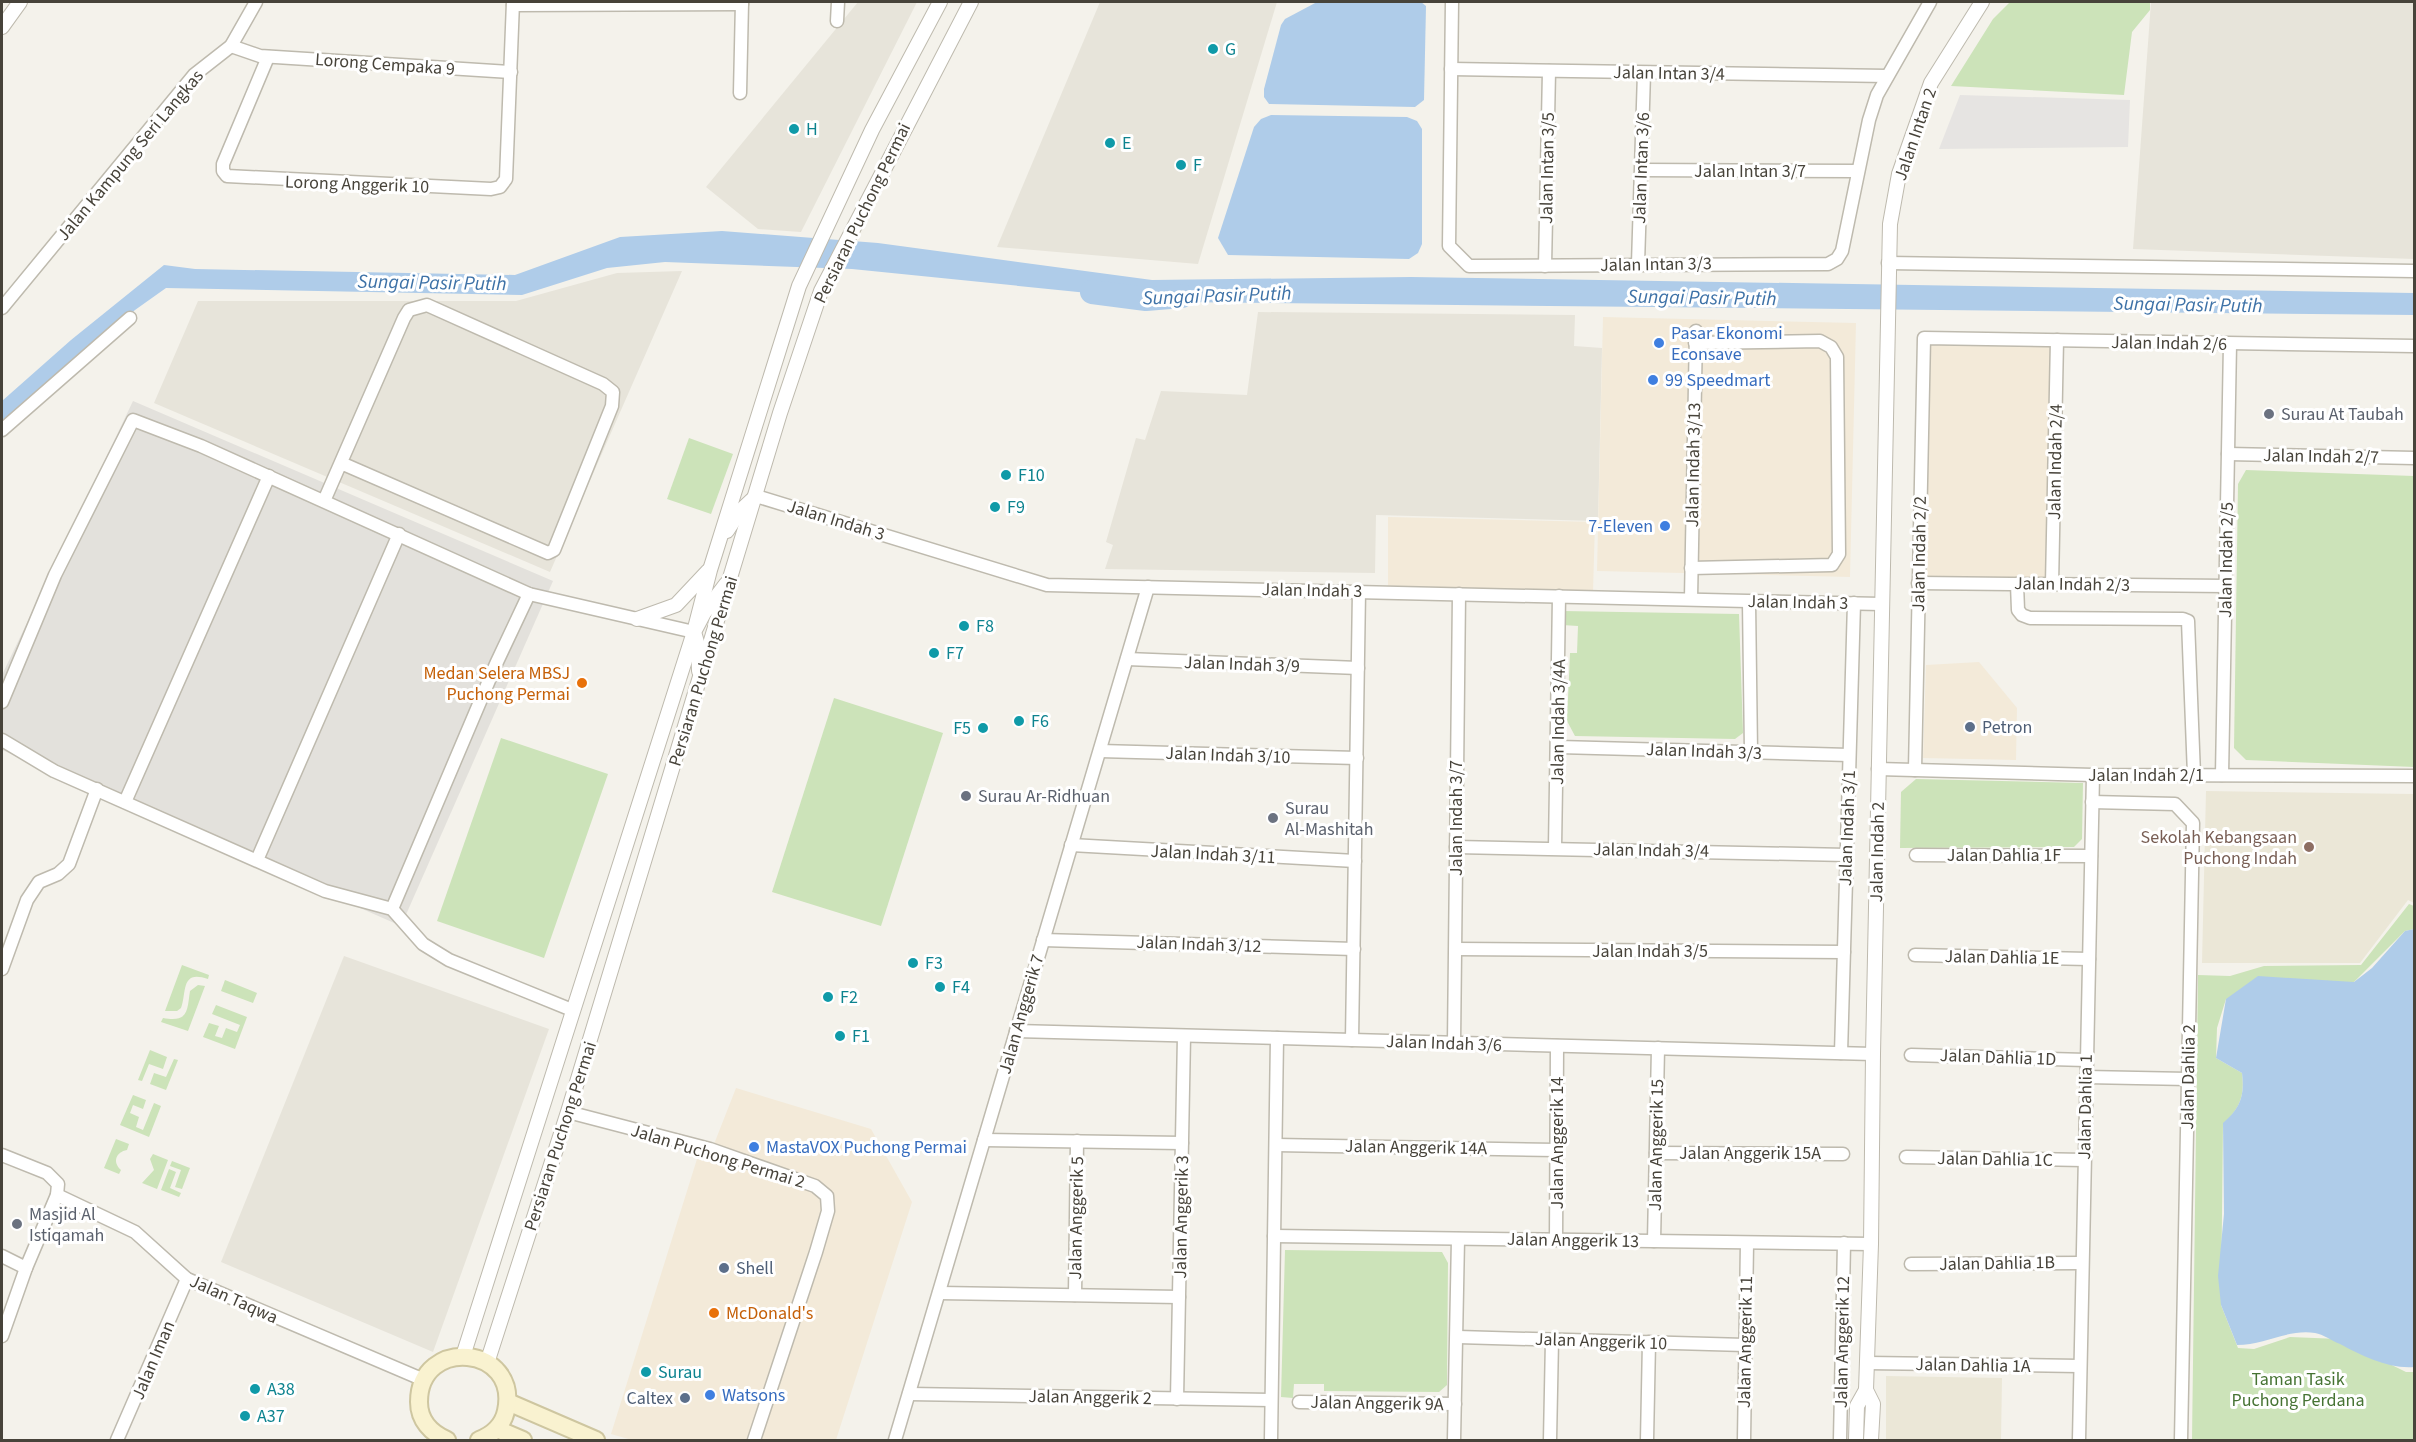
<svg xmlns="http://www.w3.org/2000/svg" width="2416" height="1442" viewBox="0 0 2416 1442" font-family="'Source Sans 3',sans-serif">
	<rect width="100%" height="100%" fill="#f4f2eb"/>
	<g fill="#e7e4da">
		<polygon points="858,2 917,2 801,232 758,229 706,187"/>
		<polygon points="1100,2 1277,2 1198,264 997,247"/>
		<polygon points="2151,2 2414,2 2414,259 2133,249"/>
		<polygon points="682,271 550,572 154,403 198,301 516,301 617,273"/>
		<polygon points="1258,312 1575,315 1574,346 1602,348 1598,521 1376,515 1375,573 1105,569 1113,545 1106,542 1136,438 1145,440 1161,391 1247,395"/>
		<polygon points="344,956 549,1029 433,1352 221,1262"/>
	</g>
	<g fill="#f3ead9">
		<polygon points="1603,317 1856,323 1850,577 1597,571"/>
		<polygon points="1929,341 2051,344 2047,579 1923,578"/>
		<polygon points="1388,517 1595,522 1593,592 1388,587"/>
		<polygon points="1979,662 2017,708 2016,760 1923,758 1926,665"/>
		<polygon points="736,1088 871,1129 912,1202 836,1440 632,1440 611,1434 697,1159 707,1162"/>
	</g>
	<polygon fill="#e3e1dc" points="133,401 553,581 401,926 2,750 2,675"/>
	<g fill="#ebe7d7">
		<polygon points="2206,791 2414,794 2414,903 2408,900 2360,963 2202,963"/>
		<polygon points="1886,1376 2002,1378 2001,1440 1886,1440"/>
	</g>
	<g fill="#cce3b9">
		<polygon points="2010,2 2150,2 2150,10 2132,32 2124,95 1951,86 1993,19"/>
		<polygon points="689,438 733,454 711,514 667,499"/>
		<polygon points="2246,470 2414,476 2414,767 2246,760 2234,748 2238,484"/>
		<polygon points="1563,611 1739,614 1743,733 1735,739 1575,736 1567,721 1570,653 1577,653 1578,626 1562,625"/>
		<polygon points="834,698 943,733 881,926 772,892"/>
		<polygon points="501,738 608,774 544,958 437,921"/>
		<polygon points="1916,779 2083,783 2082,839 2074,847 1900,848 1901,792"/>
		<path d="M2409,904L2414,906V929L2405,931L2354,982L2226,999L2217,1028L2216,1058L2242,1073C2245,1096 2240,1108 2223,1124L2221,1305L2238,1348L2254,1349L2290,1337L2339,1339L2406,1372H2414V1440H2192L2198,975L2230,976L2264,966L2361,965Z"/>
		<path d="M182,965L209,975L208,979C180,969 187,993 181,1008L177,1011H165Z"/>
		<polygon points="225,980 257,993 253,1003 221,991"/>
		<path d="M198,985L205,986L188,1031L161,1022L163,1018C189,1023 187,1010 190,991Z"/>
		<polygon points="216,1005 247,1017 235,1049 203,1037 209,1023 219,1026 215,1036 222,1038 226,1028 237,1032 240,1025 212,1014"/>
		<polygon points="150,1050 167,1057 163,1069 149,1064 142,1081 138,1080"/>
		<polygon points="174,1059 178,1060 166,1090 150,1084 154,1073 166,1077"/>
		<polygon points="133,1095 146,1100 143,1109 133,1105 130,1113 139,1117 136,1127 143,1130 154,1103 161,1106 149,1137 120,1125"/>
		<path d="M116,1139L129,1144L127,1150C116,1152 112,1162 121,1170L119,1174L104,1168Z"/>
		<polygon points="153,1154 168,1160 157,1189 142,1183 154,1170 150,1159"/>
		<polygon points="172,1161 190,1168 182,1189 175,1187 181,1170 170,1166"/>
		<polygon points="169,1169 176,1172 170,1188 181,1193 179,1197 161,1190"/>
		<polygon points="1285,1250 1442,1252 1448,1263 1447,1385 1439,1392 1324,1391 1324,1384 1294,1384 1293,1398 1281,1397"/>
	</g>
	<polygon fill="#e6e4e2" points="1960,95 2130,100 2128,147 1939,149"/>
	<g fill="#afcce9">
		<polygon points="1317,2 1421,2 1426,6 1424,100 1415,107 1269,104 1264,97 1264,89 1281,25 1285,19"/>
		<polygon points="1271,115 1407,117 1417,121 1422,129 1422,244 1418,253 1409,259 1228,255 1218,238 1254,127 1261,119"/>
		<polygon points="722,231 878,243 1152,280 1411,277 2414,293 2414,315 1177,302 852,269 665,262 607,268 522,295 166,288 135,310 2,427 2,401 71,340 164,265 195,269 515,275 620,237"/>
		<path d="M2414,929V1367C2389,1369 2362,1356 2340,1344C2332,1341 2323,1334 2315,1333C2287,1329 2264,1345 2237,1345L2221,1305L2218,1276L2224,1214L2223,1123C2240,1108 2245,1096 2242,1073L2216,1058L2226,999L2258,976L2354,982L2372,968L2405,931Z"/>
	</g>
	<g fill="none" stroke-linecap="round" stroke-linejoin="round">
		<polyline stroke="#afcce9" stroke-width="24" points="1092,292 1146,299 1182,296"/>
		<defs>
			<g id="minor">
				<polyline points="1452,2 1449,246 1469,266 1828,264 1837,259 1842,251 1869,120 1877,95 1930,2"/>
				<polyline points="513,5 742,4"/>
				<polyline points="837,21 838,2"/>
				<polyline points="231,46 260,56 511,72"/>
				<polyline points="268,57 223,164 223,171 227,176 491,189 500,187 506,179 513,2"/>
				<polyline points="1451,69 1887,76"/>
				<polyline points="740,93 742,2"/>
				<polyline points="1642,170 1858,171"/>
				<polyline points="1888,263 2414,271"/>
				<polyline points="1638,264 1644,73"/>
				<polyline points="1545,266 1549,71"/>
				<polyline points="2,308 194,75 231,46 256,2"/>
				<polyline points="2,430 130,318"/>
				<polyline points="2228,454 2414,458"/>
				<polyline points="756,496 1047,585 1881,604"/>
				<polyline points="324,501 404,318 409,310 427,305 603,384 613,392 612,406 554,550 548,553 341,463"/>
				<polyline points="1691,568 1832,565 1839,554 1837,357 1831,347 1820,341 1695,343"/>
				<polyline points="1918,583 2226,586"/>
				<polyline points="2017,584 2018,610 2022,615 2030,618 2183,619 2188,621 2194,775"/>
				<polyline points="2052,584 2057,340"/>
				<polyline points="1691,599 1696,331"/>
				<polyline points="1749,602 1751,752"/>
				<polyline points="1127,659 1358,668"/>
				<polyline points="2,702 55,575 133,420 201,446 529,594 694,632"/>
				<polyline points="2,740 54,771 325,891 392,909 423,944 449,960 572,1010"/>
				<polyline points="1559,747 1849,755"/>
				<polyline points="1100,751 1357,758"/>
				<polyline points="1878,769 2093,775 2414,776"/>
				<polyline points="1915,770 1924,338 2414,346"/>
				<polyline points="2222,775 2230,344"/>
				<polyline points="125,802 269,476"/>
				<polyline points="2092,802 2175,804 2193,823 2181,1440"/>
				<polyline points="1071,845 1355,861"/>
				<polyline points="1456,847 1847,855"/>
				<polyline points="1555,848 1559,596"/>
				<polyline points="1916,855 2091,856"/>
				<polyline points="257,860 399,534"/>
				<polyline points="392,909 496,664 529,594"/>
				<polyline points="1043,940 1354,949"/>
				<polyline points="1456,949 1844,952"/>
				<polyline points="1915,955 2089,959"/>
				<polyline points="2,969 27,900 39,882 58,874 69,864 97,789"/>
				<polyline points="1016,1031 1873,1054"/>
				<polyline points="1352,1040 1359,591"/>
				<polyline points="1454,1043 1459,594"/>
				<polyline points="1841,1053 1854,603"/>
				<polyline points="1911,1055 2086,1060"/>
				<polyline points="2086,1077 2188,1079"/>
				<polyline points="568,1112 710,1149 815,1186 827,1196 828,1211 816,1252 754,1440"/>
				<polyline points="984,1140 1182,1143"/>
				<polyline points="1276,1145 1556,1150"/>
				<polyline points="1656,1153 1843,1154"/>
				<polyline points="2,1155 47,1173 58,1184 57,1195 26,1268 2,1336"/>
				<polyline points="1906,1157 2084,1160"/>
				<polyline points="57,1195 135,1232 187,1279 424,1380"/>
				<polyline points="1274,1236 1871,1244"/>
				<polyline points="1556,1240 1557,1046"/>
				<polyline points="1654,1241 1658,1048"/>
				<polyline points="2,1256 26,1268"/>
				<polyline points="1911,1264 2082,1263"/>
				<polyline points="939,1293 1179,1297"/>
				<polyline points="1075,1295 1077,1141"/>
				<polyline points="1458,1337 1745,1345"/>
				<polyline points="1867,1363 2079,1366"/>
				<polyline points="909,1394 1271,1400"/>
				<polyline points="1177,1399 1184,1036"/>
				<polyline points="1299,1402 1455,1404"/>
				<polyline points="117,1440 187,1279"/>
				<polyline points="895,1440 1148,587"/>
				<polyline points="1271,1440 1277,1038"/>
				<polyline points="1454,1440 1458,1239"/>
				<polyline points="1550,1440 1552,1340"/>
				<polyline points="1647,1440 1649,1342"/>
				<polyline points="1744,1440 1747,1243"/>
				<polyline points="1840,1440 1844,1243"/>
				<polyline points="2079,1440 2093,775"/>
			</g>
			<g id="tertiary">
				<polyline points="2,27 20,2"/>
				<polyline points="727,531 740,511 755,497"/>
				<polyline points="637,619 676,605 708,571"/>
				<polyline points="699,671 698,646 694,632 704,613 726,584"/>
				<polyline points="463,1356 694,632 710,570 799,286 872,130 940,2"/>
				<polyline points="487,1363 568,1112 780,413 821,291 971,2"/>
				<polyline points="1856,1440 1857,1406 1866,1390"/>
				<polyline points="1871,1440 1873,1404 1866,1390 1871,1244 1873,1054 1890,224 1899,174 1931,83 1982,2"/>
			</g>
			<g id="secondary">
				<polyline points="508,1402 596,1440"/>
				<polyline points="497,1429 523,1440"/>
				<path d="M447,1440C431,1433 419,1420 419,1402C419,1336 520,1345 506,1411C503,1425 492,1435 479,1440"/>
			</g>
		</defs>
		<use href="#minor" stroke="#bebaae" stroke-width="15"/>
		<use href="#tertiary" stroke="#bebaae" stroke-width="16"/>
		<use href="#secondary" stroke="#cec6a0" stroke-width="20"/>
		<use href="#minor" stroke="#fff" stroke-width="12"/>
		<use href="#tertiary" stroke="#fff" stroke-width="14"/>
		<use href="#secondary" stroke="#f9f2d0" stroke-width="16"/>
	</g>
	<g fill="#0f9aa8" stroke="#fff" stroke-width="2">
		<circle cx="1213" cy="49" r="6"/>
		<circle cx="794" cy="129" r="6"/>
		<circle cx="1110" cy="143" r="6"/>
		<circle cx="1181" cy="165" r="6"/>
		<circle cx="1006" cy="475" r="6"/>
		<circle cx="995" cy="507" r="6"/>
		<circle cx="964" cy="626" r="6"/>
		<circle cx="934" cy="653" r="6"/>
		<circle cx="1019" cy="721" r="6"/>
		<circle cx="983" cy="728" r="6"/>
		<circle cx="913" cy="963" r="6"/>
		<circle cx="940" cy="987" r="6"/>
		<circle cx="828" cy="997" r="6"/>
		<circle cx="840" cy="1036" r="6"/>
		<circle cx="646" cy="1372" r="6"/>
		<circle cx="255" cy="1389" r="6"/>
		<circle cx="245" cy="1416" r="6"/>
	</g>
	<g fill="#3f7fe0" stroke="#fff" stroke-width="2">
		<circle cx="1659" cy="343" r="6"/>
		<circle cx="1653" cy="380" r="6"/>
		<circle cx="1665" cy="526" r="6"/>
		<circle cx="754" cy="1147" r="6"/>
		<circle cx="710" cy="1395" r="6"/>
	</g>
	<g fill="#6b7280" stroke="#fff" stroke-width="2">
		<circle cx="2269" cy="414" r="6"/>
		<circle cx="966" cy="796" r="6"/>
		<circle cx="1273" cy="818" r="6"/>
		<circle cx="17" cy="1224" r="6"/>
	</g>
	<g fill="#e8710a" stroke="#fff" stroke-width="2">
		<circle cx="582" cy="683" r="6"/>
		<circle cx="714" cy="1313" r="6"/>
	</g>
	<g fill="#5c6f8a" stroke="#fff" stroke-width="2">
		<circle cx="1970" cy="727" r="6"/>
		<circle cx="724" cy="1268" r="6"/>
		<circle cx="685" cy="1398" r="6"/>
	</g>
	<circle fill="#8d6e63" stroke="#fff" stroke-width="2" cx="2309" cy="847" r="6"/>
	<g text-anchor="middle" stroke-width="6" stroke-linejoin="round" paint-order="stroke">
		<g font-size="18" fill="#0d838f" stroke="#fff" text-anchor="start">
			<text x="1225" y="55">G</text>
			<text x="806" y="135">H</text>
			<text x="1122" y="149">E</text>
			<text x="1193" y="171">F</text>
			<text x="1018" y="481">F10</text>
			<text x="1007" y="513">F9</text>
			<text x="976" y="632">F8</text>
			<text x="946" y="659">F7</text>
			<text x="1031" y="727">F6</text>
			<text x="971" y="734" text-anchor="end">F5</text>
			<text x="925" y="969">F3</text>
			<text x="952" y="993">F4</text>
			<text x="840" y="1003">F2</text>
			<text x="852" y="1042">F1</text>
			<text x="658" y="1378">Surau</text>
			<text x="267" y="1395">A38</text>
			<text x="257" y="1422">A37</text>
		</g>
		<g font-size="18" fill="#47433a" stroke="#fff">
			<text transform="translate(385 64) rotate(4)" y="6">Lorong Cempaka 9</text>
			<text transform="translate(1669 73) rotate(1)" y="6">Jalan Intan 3/4</text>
			<text transform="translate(1915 134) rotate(-71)" y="6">Jalan Intan 2</text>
			<text transform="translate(130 155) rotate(-50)" y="6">Jalan Kampung Seri Langkas</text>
			<text transform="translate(1547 168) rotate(-89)" y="6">Jalan Intan 3/5</text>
			<text transform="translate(1641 168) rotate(-88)" y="6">Jalan Intan 3/6</text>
			<text x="1750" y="177">Jalan Intan 3/7</text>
			<text transform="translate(357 184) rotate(2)" y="6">Lorong Anggerik 10</text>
			<text transform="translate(862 213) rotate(-64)" y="6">Persiaran Puchong Permai</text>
			<text transform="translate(1656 264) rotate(-1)" y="6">Jalan Intan 3/3</text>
			<text transform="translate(2169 343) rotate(1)" y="6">Jalan Indah 2/6</text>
			<text transform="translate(2321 456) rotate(1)" y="6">Jalan Indah 2/7</text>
			<text transform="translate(2055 462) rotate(-89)" y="6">Jalan Indah 2/4</text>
			<text transform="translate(1693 465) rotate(-89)" y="6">Jalan Indah 3/13</text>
			<text transform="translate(836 520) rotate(17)" y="6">Jalan Indah 3</text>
			<text transform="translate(1919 554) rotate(-89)" y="6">Jalan Indah 2/2</text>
			<text transform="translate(2226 560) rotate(-89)" y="6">Jalan Indah 2/5</text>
			<text transform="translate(2072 584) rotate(1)" y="6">Jalan Indah 2/3</text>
			<text transform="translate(1312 590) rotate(1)" y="6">Jalan Indah 3</text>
			<text transform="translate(1798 602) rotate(1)" y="6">Jalan Indah 3</text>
			<text transform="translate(1242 664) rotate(2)" y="6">Jalan Indah 3/9</text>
			<text transform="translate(703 671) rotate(-73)" y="6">Persiaran Puchong Permai</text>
			<text transform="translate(1558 722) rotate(-89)" y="6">Jalan Indah 3/4A</text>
			<text transform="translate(1704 751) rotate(2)" y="6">Jalan Indah 3/3</text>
			<text transform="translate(1228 755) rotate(2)" y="6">Jalan Indah 3/10</text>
			<text x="2146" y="781">Jalan Indah 2/1</text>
			<text transform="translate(1456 818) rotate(-90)" y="6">Jalan Indah 3/7</text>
			<text transform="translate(1847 828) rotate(-88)" y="6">Jalan Indah 3/1</text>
			<text transform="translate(1651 850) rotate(1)" y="6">Jalan Indah 3/4</text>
			<text transform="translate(1877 852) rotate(-89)" y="6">Jalan Indah 2</text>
			<text transform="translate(1213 854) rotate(3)" y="6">Jalan Indah 3/11</text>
			<text x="2004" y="861">Jalan Dahlia 1F</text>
			<text transform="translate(1199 944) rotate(2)" y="6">Jalan Indah 3/12</text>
			<text x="1650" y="957">Jalan Indah 3/5</text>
			<text transform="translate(2002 957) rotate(1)" y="6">Jalan Dahlia 1E</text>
			<text transform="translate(1021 1014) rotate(-74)" y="6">Jalan Anggerik 7</text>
			<text transform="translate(1444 1043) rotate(2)" y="6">Jalan Indah 3/6</text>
			<text transform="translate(1998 1057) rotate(2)" y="6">Jalan Dahlia 1D</text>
			<text transform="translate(2188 1077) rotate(-89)" y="6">Jalan Dahlia 2</text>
			<text transform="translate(2085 1107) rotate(-89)" y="6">Jalan Dahlia 1</text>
			<text transform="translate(560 1136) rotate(-72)" y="6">Persiaran Puchong Permai</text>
			<text transform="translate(1557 1143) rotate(-90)" y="6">Jalan Anggerik 14</text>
			<text transform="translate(1656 1145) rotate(-89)" y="6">Jalan Anggerik 15</text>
			<text transform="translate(1416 1147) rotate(1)" y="6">Jalan Anggerik 14A</text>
			<text x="1750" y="1159">Jalan Anggerik 15A</text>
			<text transform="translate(718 1156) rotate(17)" y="6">Jalan Puchong Permai 2</text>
			<text transform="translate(1995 1159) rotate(1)" y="6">Jalan Dahlia 1C</text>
			<text transform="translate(1181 1217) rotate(-89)" y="6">Jalan Anggerik 3</text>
			<text transform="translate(1076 1218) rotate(-89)" y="6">Jalan Anggerik 5</text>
			<text transform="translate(1573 1240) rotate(1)" y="6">Jalan Anggerik 13</text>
			<text transform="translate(1997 1263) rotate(-1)" y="6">Jalan Dahlia 1B</text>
			<text transform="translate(234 1299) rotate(24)" y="6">Jalan Taqwa</text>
			<text transform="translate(1601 1341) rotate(2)" y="6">Jalan Anggerik 10</text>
			<text transform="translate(1745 1342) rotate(-89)" y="6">Jalan Anggerik 11</text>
			<text transform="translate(1842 1342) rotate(-89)" y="6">Jalan Anggerik 12</text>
			<text transform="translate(153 1360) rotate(-67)" y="6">Jalan Iman</text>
			<text transform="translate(1973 1365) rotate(1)" y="6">Jalan Dahlia 1A</text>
			<text transform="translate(1090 1397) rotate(1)" y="6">Jalan Anggerik 2</text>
			<text transform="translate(1377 1403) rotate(1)" y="6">Jalan Anggerik 9A</text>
		</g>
		<g font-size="18" fill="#366cbe" stroke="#fff" text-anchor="start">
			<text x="1671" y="339">Pasar Ekonomi<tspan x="1671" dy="21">Econsave</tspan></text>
			<text x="1665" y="386">99 Speedmart</text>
			<text x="1653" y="532" text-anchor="end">7-Eleven</text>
			<text x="766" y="1153">MastaVOX Puchong Permai</text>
			<text x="722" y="1401">Watsons</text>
		</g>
		<g font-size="18" fill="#5b616d" stroke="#fff" text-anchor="start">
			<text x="2281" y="420">Surau At Taubah</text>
			<text x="978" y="802">Surau Ar-Ridhuan</text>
			<text x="1285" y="814">Surau<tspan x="1285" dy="21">Al-Mashitah</tspan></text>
			<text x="29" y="1220">Masjid Al<tspan x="29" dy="21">Istiqamah</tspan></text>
		</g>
		<g font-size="18" fill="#c56008" stroke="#fff" text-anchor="end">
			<text x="570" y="679">Medan Selera MBSJ<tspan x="570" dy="21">Puchong Permai</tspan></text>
			<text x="726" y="1319" text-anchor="start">McDonald's</text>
		</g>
		<g font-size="18" fill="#4e5e75" stroke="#fff" text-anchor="start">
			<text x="1982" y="733">Petron</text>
			<text x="736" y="1274">Shell</text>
			<text x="673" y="1404" text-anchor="end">Caltex</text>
		</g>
		<g font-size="18" fill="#785e54" stroke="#fff" text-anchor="end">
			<text x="2297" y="843">Sekolah Kebangsaan<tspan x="2297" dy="21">Puchong Indah</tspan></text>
		</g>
		<g font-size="18" fill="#467333" stroke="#fff">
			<text x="2298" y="1385">Taman Tasik<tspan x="2298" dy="21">Puchong Perdana</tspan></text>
		</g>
		<g font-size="20" font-style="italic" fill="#3e72a7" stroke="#fff">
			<text transform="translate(432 282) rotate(1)" y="7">Sungai Pasir Putih</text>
			<text transform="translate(1217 295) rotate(-2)" y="7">Sungai Pasir Putih</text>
			<text transform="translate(1702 297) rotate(1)" y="7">Sungai Pasir Putih</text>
			<text transform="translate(2188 304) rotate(1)" y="7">Sungai Pasir Putih</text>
		</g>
	</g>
	<rect width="2416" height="1442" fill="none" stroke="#47433a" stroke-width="6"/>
</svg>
